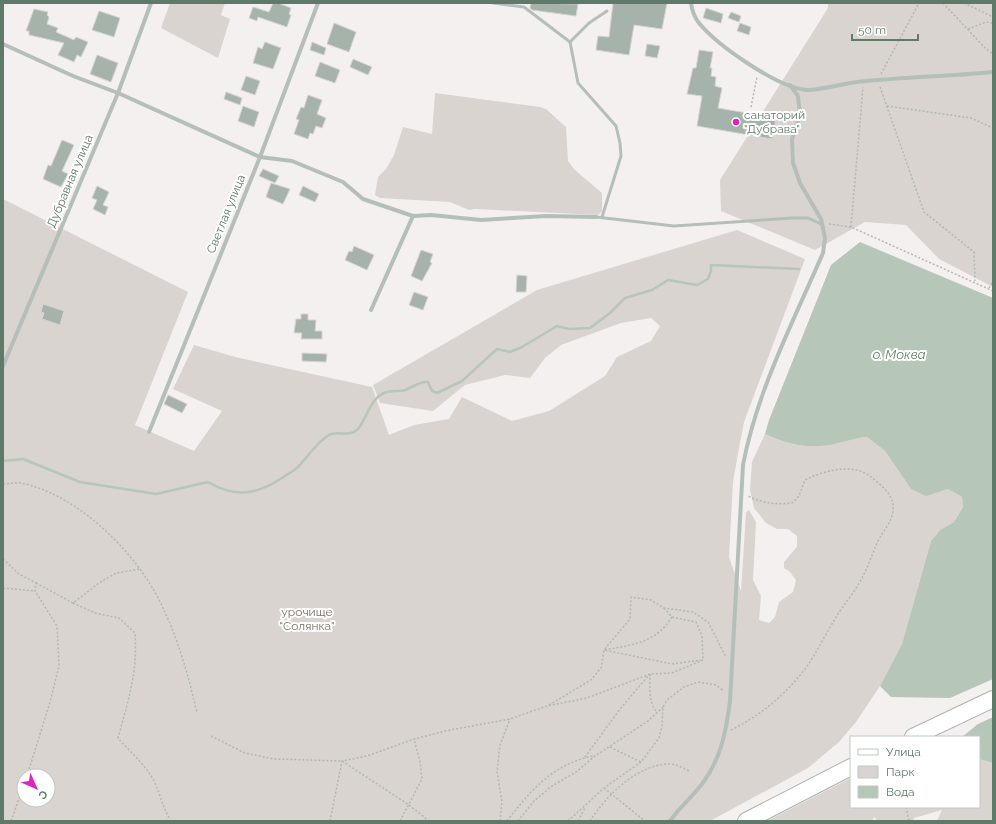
<svg xmlns="http://www.w3.org/2000/svg" width="996" height="824" viewBox="0 0 996 824" font-family="Raleway,sans-serif">
	<rect width="100%" height="100%" fill="#f4f0f0"/>
	<g fill="#d9d4cf" fill-rule="evenodd">
		<polygon points="170,3 225,3 221,15 230,19 218,58 161,28"/>
		<polygon points="828,3 993,3 993,287 939,259 906,225 865,222 815,250 721,211 720,180 828,8"/>
		<polygon points="435,93 540,107 546,109 566,127 568,161 575,170 602,193 602,211 598,215 475,209 469,210 450,202 380,198 375,195 378,177 386,169 394,155 403,127 432,134"/>
		<path d="M3,199L188,292L135,425L194,451L222,411L173,389L194,345L235,357L372,387L389,435L414,425L449,419L462,397L512,421L549,411L605,376L617,357L651,341L660,326L651,318L621,323L561,345L545,358L530,378L505,375L465,385L433,411L380,403L373,385L537,290L737,230L805,259L744,422L739,448L733,482L729,557L741,591L746,512L749,510L756,522L753,580L761,596L759,620L769,623L775,617L779,602L793,592L796,580L789,571L784,568V562L797,547V536L788,529H777L766,523L754,508L750,490L752,462L765,434C787,444 806,449 830,445C842,443 854,438 867,437L885,451L911,489L926,495L948,489L962,497L963,507L954,522L940,530L931,541L902,644L880,686L856,722L839,742L808,768L710,821H3ZM24,776H48V800H24Z"/>
		<polygon points="979,759 993,763 993,821 937,821 942,810 914,818 913,821 878,821 874,817 872,821 767,821 851,778 851,807 979,807"/>
	</g>
	<g fill="#b6c6b9">
		<path d="M860,242L993,298V679L950,698L891,697L880,686L902,644L931,541L940,530L954,522L963,507L962,497L948,489L926,496L911,489L885,451L867,437C854,438 842,443 830,445C806,449 787,444 765,434L769,420L831,265Z"/>
		<polygon points="993,717 993,763 979,759 979,737 962,737 978,724"/>
	</g>
	<g fill="none" stroke-linecap="round" stroke-linejoin="round">
		<path stroke="#b6c6b9" stroke-width="2.5" d="M3,461L23,459L80,482L156,494L208,482C235,498 256,495 282,478C287,474 295,471 299,466C309,455 316,443 329,435C337,430 349,438 358,429C367,418 370,399 384,393C391,390 399,392 405,390C412,387 421,381 428,382L432,391L437,393L462,381L497,349L510,352L522,347L557,326L569,329L590,328L610,313L625,298L652,290L668,280L697,285L708,279L711,271V265L799,269"/>
	</g>
	<g fill="#a6b3aa" stroke="#d5d3d3">
		<polygon points="273,3 278,3 291,8 289,14 291,15 287,27 258,17 257,21 249,18 253,7 269,12"/>
		<polygon points="531,3 578,4 576,16 532,10 530,8"/>
		<polygon points="613,3 667,3 662,29 634,25 629,55 596,50 598,36 609,37"/>
		<polygon points="706,8 723,14 721,23 703,18"/>
		<polygon points="34,9 48,12 47,15 49,17 47,24 58,28 56,32 74,40 76,37 88,42 81,57 77,55 74,62 58,55 64,43 29,35 29,31 26,31"/>
		<polygon points="99,11 120,18 114,37 92,30"/>
		<polygon points="731,12 741,16 739,22 728,18"/>
		<polygon points="334,23 356,32 349,52 327,44"/>
		<polygon points="740,23 751,27 749,35 737,31"/>
		<polygon points="265,42 281,48 273,69 253,63 258,47 262,49"/>
		<polygon points="312,42 326,48 324,55 310,50"/>
		<polygon points="647,44 660,46 657,58 645,56"/>
		<polygon points="699,50 713,52 710,68 712,68 711,76 716,77 715,86 722,88 718,108 776,118 772,139 697,126 702,96 687,94 693,68 696,68"/>
		<polygon points="97,55 118,63 111,82 90,74"/>
		<polygon points="353,59 372,67 368,75 350,67"/>
		<polygon points="320,62 340,70 335,83 315,76"/>
		<polygon points="246,76 260,81 255,95 241,90"/>
		<polygon points="226,92 242,98 240,105 224,99"/>
		<polygon points="308,95 322,100 317,114 326,118 322,128 316,126 313,134 310,133 308,139 294,134 299,120 296,119 301,107 304,108"/>
		<polygon points="243,106 259,112 254,127 238,121"/>
		<polygon points="62,140 74,145 62,171 68,174 61,187 43,179 48,165 51,166"/>
		<polygon points="263,169 279,176 275,183 259,176"/>
		<polygon points="271,183 290,189 283,204 266,197"/>
		<polygon points="97,186 109,192 103,205 108,207 105,215 93,209 97,200 92,198"/>
		<polygon points="303,186 319,194 315,202 299,195"/>
		<polygon points="354,246 374,255 367,270 345,260 349,251 352,252"/>
		<polygon points="421,250 433,254 430,262 432,263 422,281 411,276"/>
		<polygon points="517,275 527,276 526,292 516,292"/>
		<polygon points="414,292 428,297 423,310 409,305"/>
		<polygon points="43,304 64,311 60,325 42,319 44,313 41,312"/>
		<polygon points="301,314 308,314 308,320 316,320 315,331 322,331 322,339 301,339 302,333 294,333 296,319 301,319"/>
		<polygon points="302,353 327,354 326,362 302,361"/>
		<polygon points="168,395 187,404 182,413 164,404"/>
	</g>
	<g fill="none" stroke-linecap="round" stroke-linejoin="round">
		<defs>
			<g id="primary">
				<polyline points="913,737 993,699"/>
				<polyline points="746,821 851,767"/>
			</g>
		</defs>
		<use href="#primary" stroke="#aab3ad" stroke-width="18"/>
		<g stroke="#b1b7b3" stroke-width="1.5" stroke-dasharray="2 2" stroke-linecap="butt">
			<polyline points="943,3 985,48 993,54"/>
			<polyline points="964,3 993,17"/>
			<polyline points="968,29 986,22 993,23"/>
			<polyline points="881,74 919,3"/>
			<polyline points="880,87 924,212 974,252 975,281"/>
			<polyline points="887,106 971,118 993,128"/>
			<polyline points="751,107 757,77"/>
			<polyline points="829,224 851,227 993,291"/>
			<polyline points="851,227 863,87"/>
			<polyline points="989,288 993,281"/>
			<path d="M3,484C9,484 16,482 21,483C80,495 140,556 164,610C179,642 189,678 197,713"/>
			<polyline points="3,559 19,574 36,583 35,591 57,626 59,666 50,702 27,776"/>
			<polyline points="36,583 73,603 99,583 116,573 140,569"/>
			<polyline points="3,588 35,591"/>
			<path d="M73,603L95,613L119,618L135,633C138,672 128,701 118,738C130,752 145,764 154,781C161,795 162,807 171,821"/>
			<polyline points="664,608 672,617 696,622 702,636 703,660"/>
			<path d="M672,617C656,643 632,645 604,650L672,664L701,660"/>
			<path d="M650,674C650,686 648,703 657,712"/>
			<polyline points="549,705 591,680 601,668 604,650 630,619 631,597 651,600 664,608 693,612 708,622 726,657"/>
			<path d="M731,730C761,715 784,696 805,669C816,654 825,635 835,619C843,605 856,591 863,576C869,565 872,554 877,543C882,532 892,523 893,510C895,495 881,485 871,477C853,462 823,471 805,480L799,496L792,503C776,505 762,503 748,496"/>
			<polyline points="211,736 245,753 274,759 342,761 409,805 429,821"/>
			<polyline points="610,747 641,762"/>
			<polyline points="585,757 620,709 649,675"/>
			<polyline points="604,788 645,821"/>
			<polyline points="906,807 909,821"/>
			<polyline points="11,821 24,785"/>
			<polyline points="330,821 342,761 367,756 414,739 445,731 510,719 547,706 587,698 650,674 672,673 703,660"/>
			<polyline points="400,821 422,779 420,762 414,739"/>
			<polyline points="500,821 502,802 497,772 500,745 510,719"/>
			<path d="M507,821C531,790 553,764 593,756"/>
			<polyline points="518,821 534,801 552,786 576,772 595,756 648,721 663,707"/>
			<polyline points="568,821 604,788 641,762 659,738 662,726 663,707 667,700 684,687 698,682 716,685 724,691"/>
			<polyline points="578,821 585,808"/>
			<path d="M590,821C606,796 635,767 666,764C674,763 682,767 689,771"/>
		</g>
		<g stroke="#b5bfb9" stroke-width="3">
			<polyline points="493,3 524,7 570,42 578,83 616,126 620,143 621,156 602,217"/>
			<polyline points="570,42 589,23 607,11"/>
			<polyline points="596,217 674,226 792,218 808,218 821,224"/>
		</g>
		<g stroke="#b5bfb9" stroke-width="4">
			<path d="M691,3C692,10 694,17 699,23C717,45 780,90 809,90C828,89 847,82 866,81C908,77 951,76 993,72"/>
			<polyline points="3,44 73,76 118,93 260,157 292,161 343,182 363,199 413,216 431,215 481,220 546,216 596,217"/>
			<polyline points="371,310 413,216"/>
			<polyline points="3,366 118,93 151,3"/>
			<polyline points="149,432 260,157 318,3"/>
			<path d="M670,821C679,808 692,797 702,784C721,759 726,732 730,701L743,465C757,391 793,322 823,253L825,238L821,219L800,183L793,163L792,139L800,114L798,96L790,85"/>
		</g>
		<use href="#primary" stroke="#fff" stroke-width="16"/>
	</g>
	<circle fill="#de26bf" stroke="#fff" stroke-width="1.5" cx="736" cy="122" r="4"/>
	<g text-anchor="middle" stroke-width="4" stroke-linejoin="round" paint-order="stroke">
		<g font-size="12" fill="#5f7a69" stroke="#fff" text-anchor="start">
			<text x="744" y="119">санаторий<tspan x="744" dy="14">"Дубрава"</tspan></text>
		</g>
		<g font-size="12" fill="#5f7a69" stroke="#fff">
			<text transform="translate(70 181) rotate(-67)" y="4">Дубравная улица</text>
			<text transform="translate(226 214) rotate(-68)" y="4">Светлая улица</text>
		</g>
		<g font-size="12" fill="#787262" stroke="#fff">
			<text x="307" y="616">урочище<tspan x="307" dy="14">"Солянка"</tspan></text>
		</g>
		<g font-size="13" font-style="italic" fill="#5f7e65" stroke="#fff">
			<text x="899" y="359">о. Моква</text>
		</g>
	</g>
	<rect width="996" height="824" fill="none" stroke="#5f7a69" stroke-width="8"/>
	<rect x="850" y="736" width="130" height="72" fill="#ffffff" stroke="#bfcac3"/>
	<rect x="858" y="749" width="20" height="6" fill="#ffffff" stroke="#bfcac3"/>
	<text x="886" y="756" font-size="12" fill="#5f7a69">Улица</text>
	<rect x="858" y="766" width="20" height="12" fill="#d9d4cf" stroke="#bfcac3"/>
	<text x="886" y="776" font-size="12" fill="#5f7a69">Парк</text>
	<rect x="858" y="786" width="20" height="12" fill="#b6c6b9" stroke="#bfcac3"/>
	<text x="886" y="796" font-size="12" fill="#5f7a69">Вода</text>
	<g transform="translate(36 788) rotate(135)"><circle r="19" fill="#ffffff" stroke="#bfcac3"/>
	<path d="M0-3L7 15L0 10L-7 15Z" fill="#de26bf"/>
	<text y="-6" font-size="11" font-weight="bold" text-anchor="middle" fill="#5f7a69">С</text>
	</g>
	<path d="M852 34v6h66v-6" fill="none" stroke="#5f7a69" stroke-width="2"/>
	<text x="858" y="34" font-size="12" fill="#5f7a69" stroke="#ffffff" stroke-width="3" paint-order="stroke">50 m</text>
</svg>
